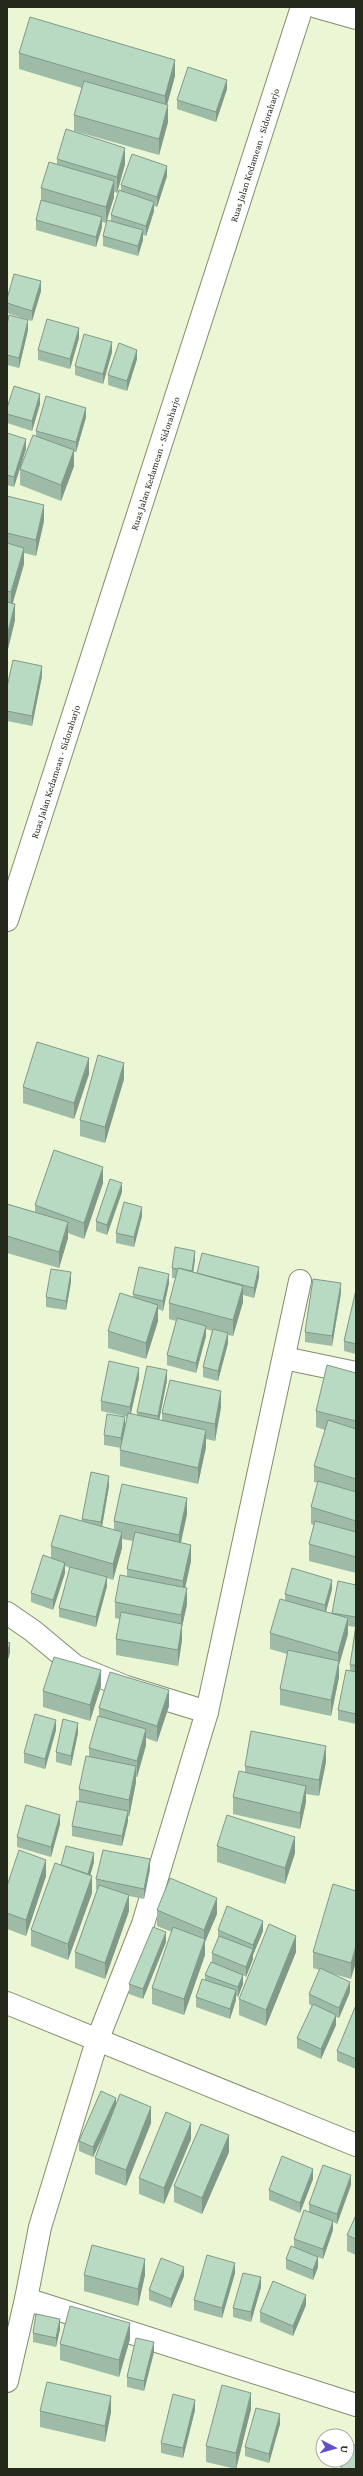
<svg xmlns="http://www.w3.org/2000/svg" width="363" height="2476" viewBox="0 0 363 2476" font-family="'Crimson Pro',serif">
	<rect width="100%" height="100%" fill="#eaf6d4"/>
	<g fill="none" stroke-linecap="round" stroke-linejoin="round">
		<defs>
			<g id="minor">
				<polyline points="300,1281 207,1712 143,1924 97,2041 40,2227 26,2299 356,2405"/>
				<polyline points="284,1358 356,1373"/>
				<polyline points="7,1613 33,1631 75,1666 126,1687 207,1712"/>
				<polyline points="7,2003 356,2145"/>
				<polyline points="7,2381 26,2299"/>
			</g>
			<g id="secondary">
				<polyline points="317,7 356,18"/>
				<path id="s1" d="M7,920L302,7"/>
			</g>
		</defs>
		<use href="#minor" stroke="#828d6d" stroke-width="24"/>
		<use href="#secondary" stroke="#828d6d" stroke-width="24"/>
		<use href="#minor" stroke="#fff" stroke-width="22"/>
		<use href="#secondary" stroke="#fff" stroke-width="22"/>
	</g>
	<g fill="#9ebba7">
		<polygon points="19,53 175,76 167,105 168,122 159,155 74,131 74,115 82,88 19,69"/>
		<polygon points="227,89 216,122 177,109 177,100"/>
		<polygon points="57,159 125,164 117,193 114,192 114,197 106,223 102,222 102,227 96,247 36,230 36,220 41,200 41,188 57,165"/>
		<polygon points="167,176 157,207 154,206 154,211 146,236 143,235 143,240 138,256 103,246 103,236 111,221 111,215 121,190 121,185"/>
		<polygon points="41,291 32,321 7,313 7,299"/>
		<polygon points="7,325 28,330 19,368 7,365"/>
		<polygon points="79,338 70,369 38,360 38,350"/>
		<polygon points="112,352 103,384 75,375 75,366"/>
		<polygon points="137,359 127,391 108,385 108,375"/>
		<polygon points="40,404 32,431 7,423 7,408"/>
		<polygon points="86,417 76,452 74,452 74,466 61,501 20,485 20,469 36,436 36,431"/>
		<polygon points="7,433 26,449 14,487 7,485"/>
		<polygon points="7,496 44,521 36,556 24,553 24,564 13,603 15,620 7,653"/>
		<polygon points="42,676 32,726 7,721 7,687"/>
		<polygon points="89,1074 74,1119 23,1103 23,1087"/>
		<polygon points="124,1079 105,1143 80,1136 80,1120"/>
		<polygon points="103,1183 84,1239 68,1233 68,1238 59,1268 7,1253 7,1204 35,1212 35,1205"/>
		<polygon points="122,1192 107,1235 96,1231 96,1221"/>
		<polygon points="142,1216 134,1247 116,1243 116,1233"/>
		<polygon points="195,1260 193,1272 197,1273 259,1277 254,1298 243,1295 243,1302 233,1336 228,1335 228,1343 218,1381 203,1377 203,1367 212,1331 206,1329 206,1336 196,1373 167,1365 167,1355 176,1321 169,1319 169,1303 176,1278 172,1278 172,1268"/>
		<polygon points="71,1282 66,1310 46,1307 46,1297"/>
		<polygon points="169,1283 163,1311 158,1309 158,1321 146,1359 108,1348 108,1331 133,1297 133,1294"/>
		<polygon points="356,1290 356,1354 344,1351 344,1341"/>
		<polygon points="341,1293 332,1346 305,1342 305,1332"/>
		<polygon points="356,1373 356,1573 309,1561 309,1544 314,1525 311,1524 311,1507 318,1483 314,1482 314,1466 325,1430 316,1427 316,1411"/>
		<polygon points="139,1378 131,1413 137,1415 137,1412 167,1380 159,1420 162,1421 162,1413 221,1407 215,1441 206,1439 206,1447 198,1484 120,1466 120,1450 121,1448 104,1445 104,1435 125,1427 124,1435 128,1417 101,1411 101,1401"/>
		<polygon points="109,1486 102,1527 114,1530 114,1521 187,1514 181,1542 191,1561 185,1588 187,1604 182,1627 182,1640 178,1666 116,1655 116,1639 120,1619 115,1618 115,1602 127,1576 127,1569 133,1541 122,1539 122,1548 113,1580 107,1578 107,1586 96,1627 59,1617 59,1608 70,1568 65,1566 65,1573 53,1610 31,1602 31,1593 51,1558 51,1546 82,1521 82,1519"/>
		<polygon points="338,1581 356,1585 356,1724 338,1720 338,1710 350,1671 350,1665 355,1627 348,1626 348,1634 339,1665 339,1677 331,1716 280,1705 280,1689 287,1654 270,1649 270,1633 285,1601 285,1594 332,1589 326,1612 332,1614"/>
		<polygon points="101,1686 90,1721 43,1707 43,1691"/>
		<polygon points="169,1706 157,1742 146,1738 146,1745 137,1777 136,1777 136,1782 129,1817 128,1816 128,1821 122,1846 72,1836 72,1826 79,1801 79,1789 89,1756 89,1748 99,1716 99,1708"/>
		<polygon points="56,1730 45,1769 24,1763 24,1753"/>
		<polygon points="78,1733 71,1766 56,1762 56,1752"/>
		<polygon points="326,1762 319,1796 306,1794 306,1802 300,1829 233,1814 233,1797 245,1772 245,1766"/>
		<polygon points="60,1824 51,1857 17,1847 17,1837"/>
		<polygon points="217,1846 295,1853 285,1884 217,1862"/>
		<polygon points="94,1862 90,1876 92,1893 68,1960 31,1946 31,1930 61,1865"/>
		<polygon points="150,1869 144,1899 129,1896 129,1911 105,1979 75,1968 75,1952 97,1889 96,1889 96,1879"/>
		<polygon points="46,1876 26,1936 7,1929 7,1886"/>
		<polygon points="356,1891 351,1979 330,1973 350,1992 339,2018 336,2017 336,2025 321,2059 297,2048 297,2038 312,2006 309,2004 309,1994 320,1970 313,1968 313,1952"/>
		<polygon points="157,1910 217,1914 205,1942 205,1955 184,2015 152,2004 152,1988 172,1932 157,1926"/>
		<polygon points="218,1930 263,1931 253,1955 253,1959 246,1977 243,1975 243,1984 238,1997 236,1996 236,2000 230,2019 196,2007 196,1997 205,1980 205,1975 212,1963 212,1953 218,1939"/>
		<polygon points="166,1942 143,1999 129,1994 129,1984"/>
		<polygon points="296,1952 266,2026 239,2015 239,1999"/>
		<polygon points="356,2005 356,2069 337,2061 337,2051"/>
		<polygon points="116,2105 151,2123 126,2186 95,2174 95,2158 107,2127 93,2157 79,2151 79,2141"/>
		<polygon points="191,2139 164,2204 139,2194 139,2178"/>
		<polygon points="229,2152 202,2214 174,2202 174,2186"/>
		<polygon points="313,2179 300,2213 269,2200 269,2190"/>
		<polygon points="351,2185 337,2224 333,2222 333,2230 323,2259 318,2257 318,2267 313,2280 286,2269 286,2259 294,2247 294,2239 309,2212 309,2204"/>
		<polygon points="356,2215 356,2255 347,2251 347,2235"/>
		<polygon points="235,2273 222,2318 194,2310 194,2300"/>
		<polygon points="84,2275 145,2275 138,2306 84,2291"/>
		<polygon points="184,2276 171,2308 149,2300 149,2290"/>
		<polygon points="261,2287 251,2322 233,2317 233,2308"/>
		<polygon points="306,2305 293,2336 260,2322 260,2312"/>
		<polygon points="60,2329 56,2347 33,2342 33,2333"/>
		<polygon points="130,2339 119,2377 60,2360 60,2344"/>
		<polygon points="154,2352 144,2391 127,2387 127,2377"/>
		<polygon points="251,2409 236,2469 206,2462 206,2446"/>
		<polygon points="195,2410 183,2458 161,2453 161,2443"/>
		<polygon points="40,2411 111,2412 105,2442 40,2427"/>
		<polygon points="280,2424 269,2463 245,2456 245,2447"/>
	</g>
	<g fill="#819988">
		<polygon points="175,60 175,76 165,112 165,96"/>
		<polygon points="227,80 227,89 216,122 216,112"/>
		<polygon points="168,105 168,122 159,155 159,139"/>
		<polygon points="125,148 125,164 117,193 117,177"/>
		<polygon points="167,166 167,176 157,207 157,197"/>
		<polygon points="114,181 114,197 106,223 106,207"/>
		<polygon points="154,202 154,211 146,236 146,226"/>
		<polygon points="102,217 102,227 96,247 96,237"/>
		<polygon points="143,230 143,240 138,256 138,246"/>
		<polygon points="41,281 41,291 32,321 32,311"/>
		<polygon points="28,320 28,330 19,368 19,358"/>
		<polygon points="79,328 79,338 70,369 70,359"/>
		<polygon points="112,342 112,352 103,384 103,374"/>
		<polygon points="137,350 137,359 127,391 127,381"/>
		<polygon points="40,394 40,404 32,431 32,421"/>
		<polygon points="86,408 86,417 76,452 76,442"/>
		<polygon points="26,439 26,449 14,487 14,477"/>
		<polygon points="74,450 74,466 61,501 61,485"/>
		<polygon points="44,505 44,521 36,556 36,540"/>
		<polygon points="24,548 24,564 11,608 11,592"/>
		<polygon points="15,604 15,620 7,653 7,636"/>
		<polygon points="42,666 42,676 32,726 32,716"/>
		<polygon points="89,1058 89,1074 74,1119 74,1103"/>
		<polygon points="124,1063 124,1079 105,1143 105,1127"/>
		<polygon points="103,1167 103,1183 84,1239 84,1223"/>
		<polygon points="122,1183 122,1192 107,1235 107,1225"/>
		<polygon points="142,1207 142,1216 134,1247 134,1237"/>
		<polygon points="68,1222 68,1238 59,1268 59,1252"/>
		<polygon points="195,1251 195,1260 192,1281 192,1271"/>
		<polygon points="259,1267 259,1277 254,1298 254,1288"/>
		<polygon points="71,1272 71,1282 66,1310 66,1301"/>
		<polygon points="169,1274 169,1283 163,1311 163,1301"/>
		<polygon points="341,1283 341,1293 332,1346 332,1336"/>
		<polygon points="243,1286 243,1302 233,1336 233,1320"/>
		<polygon points="158,1305 158,1321 146,1359 146,1343"/>
		<polygon points="206,1326 206,1336 196,1373 196,1363"/>
		<polygon points="228,1333 228,1343 218,1381 218,1371"/>
		<polygon points="139,1368 139,1378 130,1417 130,1407"/>
		<polygon points="167,1370 167,1380 158,1426 158,1416"/>
		<polygon points="221,1391 221,1407 215,1441 215,1424"/>
		<polygon points="125,1417 125,1427 121,1448 121,1438"/>
		<polygon points="206,1430 206,1447 198,1484 198,1468"/>
		<polygon points="109,1476 109,1486 101,1532 101,1522"/>
		<polygon points="187,1498 187,1514 179,1551 179,1535"/>
		<polygon points="122,1532 122,1548 113,1580 113,1564"/>
		<polygon points="191,1545 191,1561 183,1597 183,1581"/>
		<polygon points="65,1563 65,1573 53,1610 53,1600"/>
		<polygon points="107,1577 107,1586 96,1627 96,1617"/>
		<polygon points="332,1580 332,1589 325,1615 325,1605"/>
		<polygon points="187,1588 187,1604 182,1627 182,1640 178,1666 178,1650 181,1629 181,1615"/>
		<polygon points="348,1618 348,1634 339,1665 339,1677 331,1716 331,1700 338,1666 338,1653"/>
		<polygon points="10,1643 10,1653 7,1663 7,1653"/>
		<polygon points="101,1670 101,1686 90,1721 90,1705"/>
		<polygon points="169,1690 169,1706 157,1742 157,1726"/>
		<polygon points="56,1720 56,1730 45,1769 45,1759"/>
		<polygon points="78,1723 78,1733 71,1766 71,1756"/>
		<polygon points="146,1729 146,1745 137,1777 137,1761"/>
		<polygon points="326,1746 326,1762 319,1796 319,1780"/>
		<polygon points="136,1766 136,1782 129,1817 129,1800"/>
		<polygon points="306,1786 306,1802 300,1829 300,1813"/>
		<polygon points="128,1811 128,1821 122,1846 122,1836"/>
		<polygon points="60,1815 60,1824 51,1857 51,1847"/>
		<polygon points="295,1837 295,1853 285,1884 285,1868"/>
		<polygon points="94,1853 94,1862 88,1883 88,1874"/>
		<polygon points="150,1859 150,1869 144,1899 144,1889"/>
		<polygon points="46,1860 46,1876 26,1936 26,1920"/>
		<polygon points="92,1876 92,1893 68,1960 68,1944"/>
		<polygon points="129,1895 129,1911 105,1979 105,1963"/>
		<polygon points="217,1898 217,1914 205,1942 205,1955 184,2015 184,1999 204,1943 204,1930"/>
		<polygon points="263,1921 263,1931 253,1955 253,1945"/>
		<polygon points="166,1932 166,1942 143,1999 143,1989"/>
		<polygon points="296,1936 296,1952 266,2026 266,2010"/>
		<polygon points="356,1946 356,1962 351,1979 351,1963"/>
		<polygon points="253,1949 253,1959 246,1977 246,1967"/>
		<polygon points="243,1975 243,1984 238,1997 238,1987"/>
		<polygon points="350,1982 350,1992 339,2018 339,2008"/>
		<polygon points="236,1990 236,2000 230,2019 230,2009"/>
		<polygon points="336,2015 336,2025 321,2059 321,2049"/>
		<polygon points="116,2098 116,2108 93,2157 93,2147"/>
		<polygon points="151,2107 151,2123 126,2186 126,2170"/>
		<polygon points="191,2123 191,2139 164,2204 164,2188"/>
		<polygon points="229,2135 229,2152 202,2214 202,2198"/>
		<polygon points="313,2169 313,2179 300,2213 300,2203"/>
		<polygon points="351,2175 351,2185 337,2224 337,2214"/>
		<polygon points="333,2221 333,2230 323,2259 323,2249"/>
		<polygon points="318,2257 318,2267 313,2280 313,2270"/>
		<polygon points="145,2259 145,2275 138,2306 138,2289"/>
		<polygon points="235,2263 235,2273 222,2318 222,2308"/>
		<polygon points="184,2267 184,2276 171,2308 171,2299"/>
		<polygon points="261,2277 261,2287 251,2322 251,2312"/>
		<polygon points="306,2295 306,2305 293,2336 293,2326"/>
		<polygon points="60,2319 60,2329 56,2347 56,2338"/>
		<polygon points="130,2323 130,2339 119,2377 119,2360"/>
		<polygon points="154,2342 154,2352 144,2391 144,2381"/>
		<polygon points="251,2393 251,2409 236,2469 236,2453"/>
		<polygon points="111,2396 111,2412 105,2442 105,2426"/>
		<polygon points="195,2400 195,2410 183,2458 183,2448"/>
		<polygon points="280,2414 280,2424 269,2463 269,2454"/>
	</g>
	<g fill="#b8dac2" stroke="#819988">
		<polygon points="30,17 175,60 165,96 19,53"/>
		<polygon points="188,67 227,80 216,112 177,100"/>
		<polygon points="84,81 168,105 159,139 74,115"/>
		<polygon points="66,129 125,148 117,177 57,159"/>
		<polygon points="132,154 167,166 157,197 121,185"/>
		<polygon points="49,162 114,181 106,207 41,188"/>
		<polygon points="119,190 154,202 146,226 111,215"/>
		<polygon points="41,200 102,217 96,237 36,220"/>
		<polygon points="107,220 143,230 138,246 103,236"/>
		<polygon points="14,274 41,281 32,311 7,303 7,299"/>
		<polygon points="9,315 28,320 19,358 7,355 7,325"/>
		<polygon points="47,319 79,328 70,359 38,350"/>
		<polygon points="84,334 112,342 103,374 75,366"/>
		<polygon points="119,343 137,350 127,381 108,375"/>
		<polygon points="14,386 40,394 32,421 7,414 7,408"/>
		<polygon points="46,396 86,408 76,442 36,431"/>
		<polygon points="7,433 26,439 14,477 7,475"/>
		<polygon points="33,435 74,450 61,485 20,469"/>
		<polygon points="7,496 44,505 36,540 7,533"/>
		<polygon points="7,543 24,548 11,592 7,591"/>
		<polygon points="7,602 15,604 7,636"/>
		<polygon points="13,660 42,666 32,716 7,711 7,687"/>
		<polygon points="37,1042 89,1058 74,1103 23,1087"/>
		<polygon points="98,1055 124,1063 105,1127 80,1120"/>
		<polygon points="54,1150 103,1167 84,1223 35,1205"/>
		<polygon points="110,1179 122,1183 107,1225 96,1221"/>
		<polygon points="124,1202 142,1207 134,1237 116,1233"/>
		<polygon points="7,1204 68,1222 59,1252 7,1236"/>
		<polygon points="175,1247 195,1251 192,1271 178,1268 178,1269 172,1268"/>
		<polygon points="202,1253 259,1267 254,1288 197,1273"/>
		<polygon points="139,1267 169,1274 163,1301 133,1294"/>
		<polygon points="178,1268 243,1286 233,1320 169,1303"/>
		<polygon points="51,1269 71,1272 66,1301 46,1297"/>
		<polygon points="313,1279 341,1283 332,1336 305,1332"/>
		<polygon points="356,1290 356,1344 344,1341"/>
		<polygon points="120,1293 158,1305 146,1343 108,1331"/>
		<polygon points="177,1318 206,1326 196,1363 167,1355"/>
		<polygon points="213,1329 228,1333 218,1371 203,1367"/>
		<polygon points="109,1361 139,1368 130,1407 101,1401"/>
		<polygon points="327,1365 356,1373 356,1421 316,1411"/>
		<polygon points="147,1366 167,1370 158,1416 137,1412"/>
		<polygon points="170,1380 221,1391 215,1424 162,1413"/>
		<polygon points="128,1413 206,1430 198,1468 120,1450"/>
		<polygon points="107,1414 125,1417 121,1438 104,1435"/>
		<polygon points="328,1420 356,1429 356,1479 314,1466"/>
		<polygon points="91,1472 109,1476 101,1522 82,1519"/>
		<polygon points="318,1481 356,1492 356,1521 311,1507"/>
		<polygon points="122,1484 187,1498 179,1535 114,1521"/>
		<polygon points="60,1515 122,1532 113,1564 51,1546"/>
		<polygon points="315,1521 356,1532 356,1557 309,1544"/>
		<polygon points="135,1532 191,1545 183,1581 127,1569"/>
		<polygon points="43,1555 65,1563 53,1600 31,1593"/>
		<polygon points="70,1567 107,1577 96,1617 59,1608"/>
		<polygon points="292,1568 332,1580 325,1605 285,1594"/>
		<polygon points="120,1575 187,1588 181,1615 115,1602"/>
		<polygon points="338,1581 356,1585 356,1617 332,1613"/>
		<polygon points="280,1599 348,1618 338,1653 270,1633"/>
		<polygon points="121,1612 182,1624 178,1650 116,1639"/>
		<polygon points="356,1626 356,1665 350,1665"/>
		<polygon points="7,1642 10,1643 7,1653"/>
		<polygon points="288,1650 339,1661 331,1700 280,1689"/>
		<polygon points="54,1657 101,1670 90,1705 43,1691"/>
		<polygon points="346,1670 356,1672 356,1714 338,1710"/>
		<polygon points="110,1672 169,1690 157,1726 99,1708"/>
		<polygon points="35,1714 56,1720 45,1759 24,1753"/>
		<polygon points="98,1716 146,1729 137,1761 89,1748"/>
		<polygon points="63,1719 78,1723 71,1756 56,1752"/>
		<polygon points="251,1731 326,1746 319,1780 245,1766"/>
		<polygon points="86,1756 136,1766 129,1800 79,1789"/>
		<polygon points="239,1771 306,1786 300,1813 233,1797"/>
		<polygon points="77,1801 128,1811 122,1836 72,1826"/>
		<polygon points="26,1805 60,1815 51,1847 17,1837"/>
		<polygon points="227,1815 295,1837 285,1868 217,1846"/>
		<polygon points="66,1846 94,1853 88,1874 61,1865"/>
		<polygon points="19,1850 46,1860 26,1920 7,1913 7,1886"/>
		<polygon points="103,1850 150,1859 144,1889 96,1879"/>
		<polygon points="55,1863 92,1876 68,1944 31,1930"/>
		<polygon points="170,1878 217,1898 204,1930 157,1910"/>
		<polygon points="333,1884 356,1891 356,1946 351,1963 313,1952"/>
		<polygon points="99,1885 129,1895 105,1963 75,1952"/>
		<polygon points="227,1906 263,1921 253,1945 218,1930"/>
		<polygon points="269,1924 296,1936 266,2010 239,1999"/>
		<polygon points="153,1927 166,1932 143,1989 129,1984"/>
		<polygon points="173,1927 205,1939 184,1999 152,1988"/>
		<polygon points="219,1936 253,1949 246,1967 212,1953"/>
		<polygon points="211,1962 243,1975 238,1987 205,1975"/>
		<polygon points="320,1968 350,1982 339,2008 309,1994"/>
		<polygon points="202,1979 236,1990 230,2009 196,1997"/>
		<polygon points="313,2004 336,2015 321,2049 297,2038"/>
		<polygon points="356,2005 356,2059 337,2051"/>
		<polygon points="101,2091 116,2098 93,2147 79,2141"/>
		<polygon points="120,2094 151,2107 126,2170 95,2158"/>
		<polygon points="166,2112 191,2123 164,2188 139,2178"/>
		<polygon points="201,2124 229,2135 202,2198 174,2186"/>
		<polygon points="282,2156 313,2169 300,2203 269,2190"/>
		<polygon points="323,2165 351,2175 337,2214 309,2204"/>
		<polygon points="304,2210 333,2221 323,2249 294,2239"/>
		<polygon points="356,2215 356,2239 347,2235"/>
		<polygon points="92,2245 145,2259 138,2289 84,2275"/>
		<polygon points="291,2246 318,2257 313,2270 286,2259"/>
		<polygon points="207,2255 235,2263 222,2308 194,2300"/>
		<polygon points="161,2258 184,2267 171,2299 149,2290"/>
		<polygon points="243,2273 261,2277 251,2312 233,2308"/>
		<polygon points="273,2281 306,2295 293,2326 260,2312"/>
		<polygon points="70,2306 130,2323 119,2360 60,2344"/>
		<polygon points="36,2314 60,2319 56,2338 33,2333"/>
		<polygon points="136,2338 154,2342 144,2381 127,2377"/>
		<polygon points="47,2382 111,2396 105,2426 40,2411"/>
		<polygon points="222,2385 251,2393 236,2453 206,2446"/>
		<polygon points="173,2394 195,2400 183,2448 161,2443"/>
		<polygon points="256,2408 280,2414 269,2454 245,2447"/>
		<polygon points="347,2444 356,2445 356,2469 341,2469 342,2460 347,2460"/>
	</g>
	<g text-anchor="middle" stroke-width="3" stroke-linejoin="round" paint-order="stroke">
		<g font-size="10" fill="#25291c" stroke="#fff">
			<text dy="4" stroke="none"><textPath href="#s1" startOffset="804">Ruas Jalan Kedamean - Sidoraharjo</textPath></text>
			<text dy="4" stroke="none"><textPath href="#s1" startOffset="480">Ruas Jalan Kedamean - Sidoraharjo</textPath></text>
			<text dy="4" stroke="none"><textPath href="#s1" startOffset="156">Ruas Jalan Kedamean - Sidoraharjo</textPath></text>
		</g>
	</g>
	<rect width="363" height="2476" fill="none" stroke="#25291c" stroke-width="16"/>
	<g transform="translate(335 2448) rotate(96)"><circle r="19" fill="#ffffff" stroke="#a8a9a4"/>
	<path d="M0-3L7 15L0 10L-7 15Z" fill="#6051ca"/>
	<text y="-6" font-size="11" font-weight="bold" text-anchor="middle" fill="#25291c">U</text>
	</g>
</svg>
